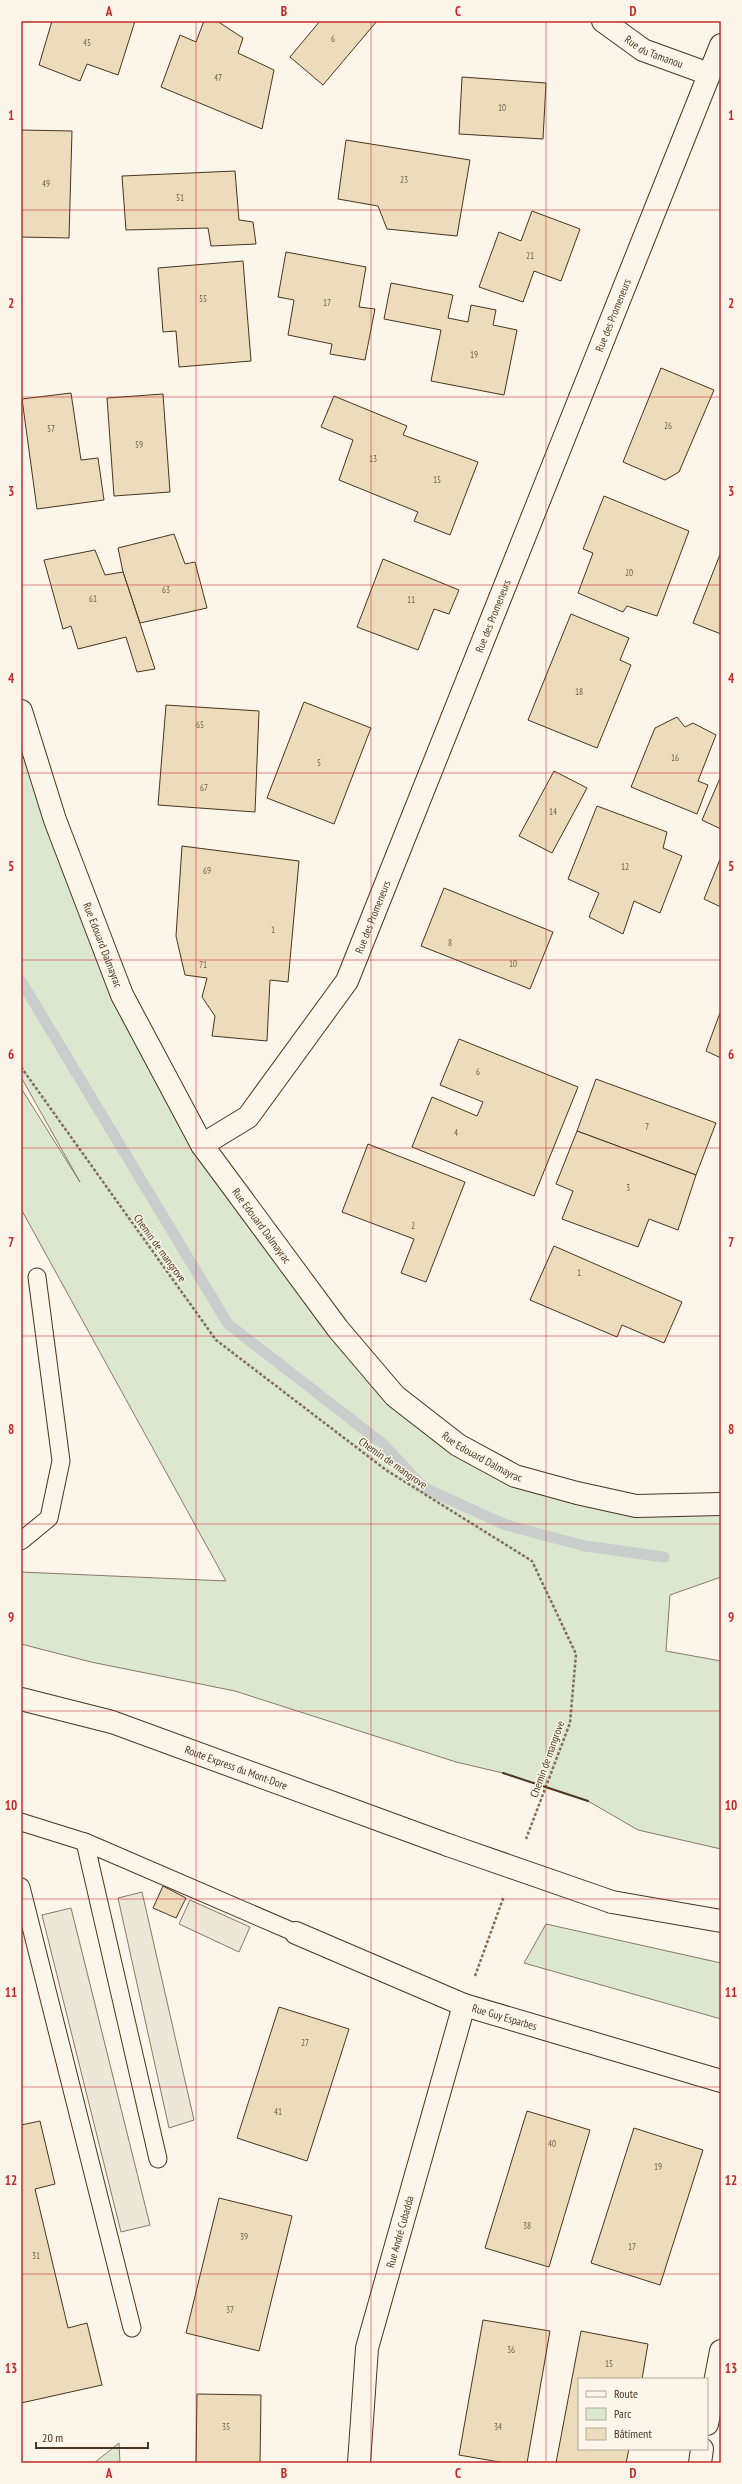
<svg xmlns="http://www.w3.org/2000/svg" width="742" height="2484" viewBox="0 0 742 2484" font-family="'PT Sans Narrow',sans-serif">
	<rect width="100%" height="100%" fill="#fbf6e9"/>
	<g fill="#dce7d0" stroke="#887966">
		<polygon points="21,711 122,995 202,1145 338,1329 458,1445 577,1493 721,1504 721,1577 670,1595 666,1651 721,1661 721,1849 638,1830 588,1801 503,1773 456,1762 235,1691 91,1662 21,1644 21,1572 226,1581 21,1209 21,1088 80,1182 21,1077"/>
		<polygon points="546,1924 721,1963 721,2019 524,1963"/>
		<polygon points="119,2443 120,2463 94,2463"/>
	</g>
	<g fill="#ede7d9" stroke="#887966">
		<polygon points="142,1892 194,2120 169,2128 118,1898"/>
		<polygon points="190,1900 250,1927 239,1952 179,1924"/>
		<polygon points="71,1908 150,2225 121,2232 42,1915"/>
	</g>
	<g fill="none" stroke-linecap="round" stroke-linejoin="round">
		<polyline stroke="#c9cecd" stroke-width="11" points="21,981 228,1324 383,1444 424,1488 506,1525 585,1546 664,1557"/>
	</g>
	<g fill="#ecdcbc" stroke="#4a3520">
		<polygon points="52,21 135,21 118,75 87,64 80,81 39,65"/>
		<polygon points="204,21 217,21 243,38 238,53 274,70 262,129 161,87 180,35 196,42"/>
		<polygon points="320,21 377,21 323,85 290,57"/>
		<polygon points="462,77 546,83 543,139 459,134"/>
		<polygon points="21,130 72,131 69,238 21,237"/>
		<polygon points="346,140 470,160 457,236 387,229 378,206 338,199"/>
		<polygon points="235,171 239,220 253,222 256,244 211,246 208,228 126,230 122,176"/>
		<polygon points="532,211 580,229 561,281 534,271 523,302 479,287 499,232 521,241"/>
		<polygon points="286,252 366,267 359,307 375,309 365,360 330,354 332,344 288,335 294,300 278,297"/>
		<polygon points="243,261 251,361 179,367 176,331 163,332 158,268"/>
		<polygon points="391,283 453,295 448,318 468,322 471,305 496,310 493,325 517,330 504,395 431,381 441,330 384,319"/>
		<polygon points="661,368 714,390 679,472 665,480 623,462"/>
		<polygon points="71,393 81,460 98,458 104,500 37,509 22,399"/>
		<polygon points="163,394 170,492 114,496 107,398"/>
		<polygon points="334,396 407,426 403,435 478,462 450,535 414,521 418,512 339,480 353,440 321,427"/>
		<polygon points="604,496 689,531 657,616 627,606 623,612 578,593 593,553 583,549"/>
		<polygon points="174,534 185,564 195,562 207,608 140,623 123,572 118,548"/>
		<polygon points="95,550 105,575 123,572 155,669 137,672 126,637 78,649 71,626 63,629 44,560"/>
		<polygon points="721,552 721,634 693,623"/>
		<polygon points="383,559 459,590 449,614 434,609 418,650 357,627"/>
		<polygon points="571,614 629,638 620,660 631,665 597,748 528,720"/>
		<polygon points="304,702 371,728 334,824 267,798"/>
		<polygon points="166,705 259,711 255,812 158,805"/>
		<polygon points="677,717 685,727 693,723 716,735 698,781 708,785 697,814 631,787 655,728"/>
		<polygon points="554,771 587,788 552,853 519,836"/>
		<polygon points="721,776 721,829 702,820"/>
		<polygon points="597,806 667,832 663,848 682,856 660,913 634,901 623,934 589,917 599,893 568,879"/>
		<polygon points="182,846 299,861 288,982 270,980 267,1041 212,1036 215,1016 202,997 207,978 185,975 176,936"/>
		<polygon points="721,857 721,907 704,899"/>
		<polygon points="444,888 553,932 530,989 421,946"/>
		<polygon points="721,1010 721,1058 706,1051"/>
		<polygon points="459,1039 578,1087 534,1196 412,1147 432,1097 477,1116 483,1102 440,1085"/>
		<polygon points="596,1079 716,1123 696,1175 577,1131"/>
		<polygon points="577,1131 696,1175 678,1230 649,1219 638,1247 562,1219 573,1191 556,1184"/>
		<polygon points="368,1144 465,1182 426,1282 401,1273 414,1239 342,1212"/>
		<polygon points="554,1246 682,1302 664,1343 622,1325 617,1337 530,1300"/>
		<polygon points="163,1886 186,1898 176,1918 153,1908"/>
		<polygon points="279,2007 349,2029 307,2161 237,2138"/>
		<polygon points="527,2111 590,2130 549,2267 485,2248"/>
		<polygon points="40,2121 55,2184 35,2189 68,2328 87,2323 102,2385 21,2403 21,2125"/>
		<polygon points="634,2128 703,2150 660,2285 591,2263"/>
		<polygon points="219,2198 292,2216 259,2351 186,2333"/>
		<polygon points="483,2320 550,2331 527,2463 505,2463 459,2455"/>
		<polygon points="581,2331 648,2344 642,2379 579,2379 579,2449 629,2449 626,2463 556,2463"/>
		<polygon points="197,2394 261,2395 260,2463 196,2463"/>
	</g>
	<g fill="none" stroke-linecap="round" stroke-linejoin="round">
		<defs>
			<g id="lane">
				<polyline points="21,1541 49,1518 61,1461 37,1277"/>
				<polyline points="21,1822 85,1842"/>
				<polyline points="21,1887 132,2328"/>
				<polyline points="158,2159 85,1842 296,1933"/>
			</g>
			<g id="street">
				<path id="s1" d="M603,21L643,50L709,74"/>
				<path id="s2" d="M21,711L55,820L122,995L202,1145L338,1329L395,1396L458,1445L515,1476L577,1493L636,1506L721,1504"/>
				<path id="s3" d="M202,1145L248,1117L347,981L721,45"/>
				<path id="s4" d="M296,1933L464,2005L721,2081"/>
				<polyline points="707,2424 721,2351"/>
				<path id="s5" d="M359,2463L367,2348L464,2005"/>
				<polyline points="700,2463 702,2449"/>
			</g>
			<g id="primary">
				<path id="s6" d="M21,1699L112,1722L448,1845"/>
				<polyline points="612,1902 721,1921"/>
			</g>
		</defs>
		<use href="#lane" stroke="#4a3520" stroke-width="19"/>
		<use href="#street" stroke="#4a3520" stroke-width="24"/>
		<use href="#primary" stroke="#4a3520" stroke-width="24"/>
		<g stroke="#7f6f5c" stroke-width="2.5" stroke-dasharray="3 2" stroke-linecap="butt">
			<polyline points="21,1067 216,1340 386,1470 532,1561 576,1654 570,1723 526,1839"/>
			<polyline points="475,1976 504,1896"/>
		</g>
		<use href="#lane" stroke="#fbf6e9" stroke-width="17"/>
		<use href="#street" stroke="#fbf6e9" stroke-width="22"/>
		<use href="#primary" stroke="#fbf6e9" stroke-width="22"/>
		<defs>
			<polyline id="primary-bridge" points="448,1845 612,1902"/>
		</defs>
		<use href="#primary-bridge" stroke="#4a3520" stroke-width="24" stroke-linecap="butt"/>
		<use href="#primary-bridge" stroke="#fbf6e9" stroke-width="22"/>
		<polyline stroke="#4a3520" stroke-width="2" points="503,1773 588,1801"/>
	</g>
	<path fill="none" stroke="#c62828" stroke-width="1" stroke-opacity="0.55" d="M196,21V2463M371,21V2463M546,21V2463M21,210H721M21,397H721M21,585H721M21,773H721M21,960H721M21,1148H721M21,1336H721M21,1524H721M21,1711H721M21,1899H721M21,2087H721M21,2274H721"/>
	<g text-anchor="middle" stroke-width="3" stroke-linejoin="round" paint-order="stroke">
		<g font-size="9" fill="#725f47">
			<text x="333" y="42">6</text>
			<text x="87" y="46">45</text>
			<text x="218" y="81">47</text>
			<text x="502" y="111">10</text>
			<text x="404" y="183">23</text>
			<text x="46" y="187">49</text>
			<text x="180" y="201">51</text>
			<text x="530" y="259">21</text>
			<text x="203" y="302">55</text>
			<text x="327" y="306">17</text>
			<text x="474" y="358">19</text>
			<text x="668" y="429">26</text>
			<text x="51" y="432">57</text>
			<text x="139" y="448">59</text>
			<text x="373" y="462">13</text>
			<text x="437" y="483">15</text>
			<text x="629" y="576">20</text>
			<text x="166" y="593">63</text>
			<text x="93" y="602">61</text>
			<text x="411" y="603">11</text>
			<text x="579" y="695">18</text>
			<text x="200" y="728">65</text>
			<text x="675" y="761">16</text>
			<text x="319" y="766">5</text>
			<text x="204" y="791">67</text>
			<text x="553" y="815">14</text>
			<text x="625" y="870">12</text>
			<text x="207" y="874">69</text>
			<text x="273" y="933">1</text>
			<text x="450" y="946">8</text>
			<text x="513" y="967">10</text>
			<text x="203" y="968">71</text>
			<text x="478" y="1075">6</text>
			<text x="647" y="1130">7</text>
			<text x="456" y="1136">4</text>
			<text x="628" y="1191">3</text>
			<text x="413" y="1229">2</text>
			<text x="579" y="1276">1</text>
			<text x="305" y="2046">27</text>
			<text x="278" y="2115">41</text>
			<text x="552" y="2147">40</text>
			<text x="658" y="2170">19</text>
			<text x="527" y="2229">38</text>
			<text x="244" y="2240">39</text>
			<text x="632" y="2250">17</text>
			<text x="36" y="2259">31</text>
			<text x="230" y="2313">37</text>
			<text x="511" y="2353">36</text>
			<text x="609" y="2367">15</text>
			<text x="226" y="2430">35</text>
			<text x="498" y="2430">34</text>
		</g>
		<g font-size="11" fill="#4a3520" stroke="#fbf6e9">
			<text dy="4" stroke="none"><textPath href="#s1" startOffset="60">Rue du Tamanou</textPath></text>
			<text dy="4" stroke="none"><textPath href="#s3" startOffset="939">Rue des Promeneurs</textPath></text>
			<text dy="4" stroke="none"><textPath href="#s3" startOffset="615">Rue des Promeneurs</textPath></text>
			<text dy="4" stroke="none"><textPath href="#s3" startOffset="291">Rue des Promeneurs</textPath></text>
			<text dy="4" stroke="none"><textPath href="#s2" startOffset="248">Rue Edouard Dalmayrac</textPath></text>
			<text dy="4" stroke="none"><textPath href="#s2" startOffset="572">Rue Edouard Dalmayrac</textPath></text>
			<text transform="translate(160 1248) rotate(54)" y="4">Chemin de mangrove</text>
			<text dy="4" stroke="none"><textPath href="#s2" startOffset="895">Rue Edouard Dalmayrac</textPath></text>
			<text transform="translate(393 1463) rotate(35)" y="4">Chemin de mangrove</text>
			<text transform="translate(547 1759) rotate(-70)" y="4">Chemin de mangrove</text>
			<text dy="4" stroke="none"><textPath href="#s6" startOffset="226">Route Express du Mont-Dore</textPath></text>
			<text dy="4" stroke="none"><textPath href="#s4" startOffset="225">Rue Guy Esparbes</textPath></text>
			<text dy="4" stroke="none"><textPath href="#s5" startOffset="236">Rue André Cubadda</textPath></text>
		</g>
	</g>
	<rect width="742" height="2484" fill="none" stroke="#fbf6e9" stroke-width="44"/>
	<rect x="578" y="2378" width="130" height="72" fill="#fbf6e9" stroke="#b4a999"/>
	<rect x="586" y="2391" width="20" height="6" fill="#fbf6e9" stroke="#b4a999"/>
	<text x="614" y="2398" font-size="12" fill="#4a3520">Route</text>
	<rect x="586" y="2408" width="20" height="12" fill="#dce7d0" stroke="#b4a999"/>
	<text x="614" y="2418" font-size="12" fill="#4a3520">Parc</text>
	<rect x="586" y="2428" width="20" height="12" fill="#ecdcbc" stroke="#b4a999"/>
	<text x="614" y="2438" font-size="12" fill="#4a3520">Bâtiment</text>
	<path d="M36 2442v6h112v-6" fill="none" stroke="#4a3520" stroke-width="2"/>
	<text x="42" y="2442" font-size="12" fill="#4a3520" stroke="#fbf6e9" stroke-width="3" paint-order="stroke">20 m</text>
	<rect x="22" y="22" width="698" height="2440" fill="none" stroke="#c62828" stroke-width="1.5"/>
	<g font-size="13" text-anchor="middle" font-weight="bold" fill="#c62828">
		<text x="109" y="16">A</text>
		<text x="284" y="16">B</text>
		<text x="458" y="16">C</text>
		<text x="633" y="16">D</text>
		<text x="11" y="120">1</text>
		<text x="731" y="120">1</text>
		<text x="11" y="308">2</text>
		<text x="731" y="308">2</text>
		<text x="11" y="496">3</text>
		<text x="731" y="496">3</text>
		<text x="11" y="683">4</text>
		<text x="731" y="683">4</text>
		<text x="11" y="871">5</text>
		<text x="731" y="871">5</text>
		<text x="11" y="1059">6</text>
		<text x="731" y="1059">6</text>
		<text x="11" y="1247">7</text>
		<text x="731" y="1247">7</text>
		<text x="11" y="1434">8</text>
		<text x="731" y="1434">8</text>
		<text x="11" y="1622">9</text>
		<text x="731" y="1622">9</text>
		<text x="11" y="1810">10</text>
		<text x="731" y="1810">10</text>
		<text x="11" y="1997">11</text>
		<text x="731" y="1997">11</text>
		<text x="11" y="2185">12</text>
		<text x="731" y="2185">12</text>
		<text x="11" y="2373">13</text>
		<text x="731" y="2373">13</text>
		<text x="109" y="2478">A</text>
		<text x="284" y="2478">B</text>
		<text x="458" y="2478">C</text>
		<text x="633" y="2478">D</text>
	</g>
</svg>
